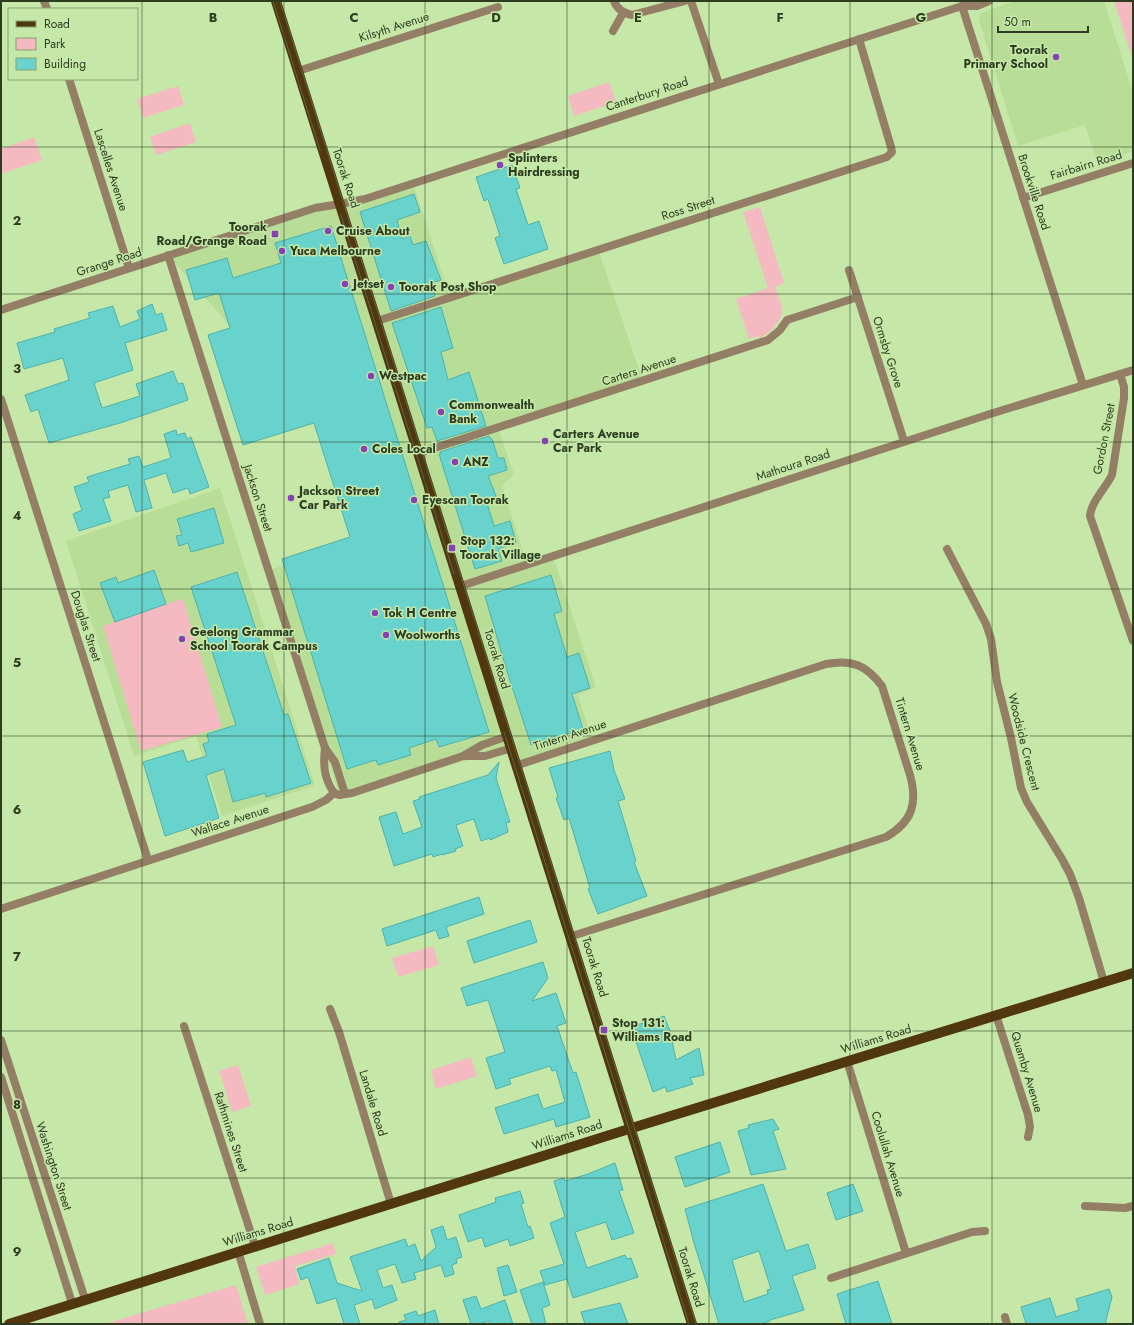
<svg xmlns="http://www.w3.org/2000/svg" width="1134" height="1325" viewBox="0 0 1134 1325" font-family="Jost,sans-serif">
	<rect width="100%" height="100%" fill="#c5e7a7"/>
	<g fill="#b8dd97">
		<polygon points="1016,1 1104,1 1133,93 1133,151 1097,162 1085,125 1018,146 979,20 981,13"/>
		<polygon points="413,183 450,298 598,249 643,381 498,428 514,474 502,486 527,564 553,556 596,687 578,695 592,740 518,765 512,748 352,793 339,795 269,571 350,537 314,423 168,255"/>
		<polygon points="220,488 314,783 313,786 222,816 196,736 134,756 66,541"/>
	</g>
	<g fill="#f5bac1">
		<polygon points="1114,1 1133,1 1133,60"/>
		<polygon points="609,82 616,102 574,116 568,96"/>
		<polygon points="178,86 184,105 143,118 137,99"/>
		<polygon points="190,123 196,142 156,155 150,137"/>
		<polygon points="34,137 42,160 1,174 1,149"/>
		<path d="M760,207L784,283L775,287C777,294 781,301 782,308C784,320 769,334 760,338L759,336L749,339L736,299L768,288L743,212Z"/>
		<polygon points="183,599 222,727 141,751 103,626 166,604"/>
		<polygon points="433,946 439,965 398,977 392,958"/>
		<polygon points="471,1057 477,1076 436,1089 431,1070"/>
		<polygon points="238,1065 251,1106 232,1112 219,1071"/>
		<polygon points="333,1243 336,1254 295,1266 299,1284 265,1295 256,1267"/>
		<polygon points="236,1285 248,1324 104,1324"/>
	</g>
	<g fill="#68d3cd" stroke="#4eb1ac" fill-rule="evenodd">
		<polygon points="512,165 520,188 516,189 528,225 539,221 548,249 504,264 495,238 500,236 488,199 484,201 476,177"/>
		<polygon points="414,194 420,212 397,220 402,239 410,236 413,245 426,241 441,280 432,283 435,296 391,311 360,212"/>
		<polygon points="331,226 489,732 439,747 436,739 409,748 411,755 378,765 376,760 347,769 282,559 350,537 314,423 243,445 208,335 230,328 219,293 195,300 186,270 227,258 233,278 281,263 275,243"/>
		<polygon points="152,304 156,315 162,313 167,330 125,343 133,370 94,383 102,408 140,396 136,384 173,371 178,384 183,383 188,400 120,423 49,443 38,409 31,412 25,395 69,380 63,358 24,369 17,343 55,332 54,329 90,318 88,313 113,306 120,327 140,319 137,311"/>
		<polygon points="441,307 453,348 441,352 448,380 469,372 486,426 437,441 432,427 427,428 392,323"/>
		<polygon points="176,430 177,435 185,433 187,439 191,437 209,487 190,494 188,488 173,493 166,473 144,480 152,508 136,512 128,485 108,491 110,497 103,499 111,521 79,531 73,514 82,510 74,487 89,482 87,477 130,464 128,459 139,456 143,467 171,458 164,434"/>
		<polygon points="489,436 491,439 492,439 498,458 504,458 507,470 488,476 496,496 486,500 494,526 510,521 516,542 498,549 502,561 475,569 439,454 441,454 440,452"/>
		<polygon points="214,508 224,543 191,552 188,543 179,546 176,536 182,535 177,519"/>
		<polygon points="154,570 166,604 115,622 100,583 116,577 118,583"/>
		<polygon points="237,572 284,715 288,714 311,783 266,797 265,793 233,802 224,769 206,775 219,818 165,836 143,762 183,750 187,762 207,756 203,744 209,742 207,734 236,725 191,587"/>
		<polygon points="551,575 562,611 554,614 567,657 579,653 590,688 572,694 583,729 531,745 506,668 485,596"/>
		<polygon points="610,751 614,770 625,799 618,801 636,861 634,862 647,896 598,914 588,889 590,888 569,818 564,820 556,798 558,797 549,768"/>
		<polygon points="499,762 496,778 510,822 506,823 508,832 490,840 490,838 481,841 474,819 456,825 463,846 455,849 456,851 442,855 442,854 433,857 432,854 394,866 379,817 396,812 403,834 422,827 413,801 420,799 419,797 488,775"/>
		<polygon points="479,897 484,914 446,927 449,936 439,939 436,930 387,946 382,929"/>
		<polygon points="530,920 537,942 474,963 467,941"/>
		<polygon points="543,962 548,978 532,1001 556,993 566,1023 557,1026 573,1073 576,1072 590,1117 556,1127 554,1119 504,1134 495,1108 538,1094 543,1109 565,1102 556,1070 552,1071 550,1066 509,1079 511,1084 496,1089 486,1058 505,1052 488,1000 467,1006 461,988"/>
		<polygon points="664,1016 670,1031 676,1060 699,1048 704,1075 690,1078 693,1084 667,1092 665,1087 653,1092 631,1027"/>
		<polygon points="773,1119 779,1129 773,1131 786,1169 751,1175 738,1131 749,1128 748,1125"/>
		<polygon points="720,1142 730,1172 685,1187 675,1157"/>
		<polygon points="615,1163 623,1190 619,1191 634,1233 612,1240 606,1222 575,1232 587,1268 625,1255 627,1259 631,1258 638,1277 573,1298 567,1279 545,1285 540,1271 564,1264 550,1223 565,1217 554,1181 564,1178 565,1181 588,1174"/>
		<path d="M763,1184L786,1251L808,1244L816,1268L792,1276L804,1310L770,1320V1321L760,1324H719L694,1243L685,1209ZM759,1251L771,1289L767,1290L768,1294L744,1302L732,1260Z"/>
		<polygon points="853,1184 863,1211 836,1220 827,1193"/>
		<polygon points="520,1191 524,1203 521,1204 528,1227 530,1226 534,1238 510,1246 508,1239 485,1247 482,1237 468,1242 459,1215 496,1202 495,1198"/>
		<polygon points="443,1226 447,1240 456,1237 462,1257 456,1259 457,1263 452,1265 454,1274 445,1277 441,1265 414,1273 416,1279 402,1283 395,1264 377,1270 383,1288 392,1285 397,1300 375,1309 372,1299 354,1305 360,1324 344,1324 336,1298 317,1304 308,1277 301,1280 297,1269 329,1258 337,1283 362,1291 350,1257 405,1239 408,1247 415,1244 421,1261 436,1247 431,1230"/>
		<polygon points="508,1265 517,1292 504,1296 497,1268"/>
		<polygon points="878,1281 892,1324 846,1324 837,1294"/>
		<polygon points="543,1282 550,1305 542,1308 546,1324 532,1324 520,1290"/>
		<polygon points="1109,1289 1112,1297 1105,1324 1026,1324 1021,1307 1050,1298 1056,1317 1079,1310 1076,1299"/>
		<polygon points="476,1296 481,1309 505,1300 513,1324 490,1324 489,1321 480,1324 471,1324 463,1300"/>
		<polygon points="620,1303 628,1324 585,1324 581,1312"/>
		<polygon points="435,1310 439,1324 399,1324 399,1322 406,1320 404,1315 416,1311 418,1316"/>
	</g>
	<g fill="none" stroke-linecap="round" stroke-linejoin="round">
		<g stroke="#947e65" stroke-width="8">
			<polyline points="44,1 47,9"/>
			<path d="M614,1C617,9 623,13 632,15L685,1"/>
			<polyline points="691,1 719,84"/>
			<polyline points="962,6 1083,385"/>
			<polyline points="962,6 977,6 989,1"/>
			<polyline points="613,31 623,13"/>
			<polyline points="298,71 498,7"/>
			<polyline points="69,79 129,268"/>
			<polyline points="1023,198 1133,163"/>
			<polyline points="340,204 365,199 962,6 969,1"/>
			<polyline points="168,255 325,748 335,762 345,794"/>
			<polyline points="849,270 904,441"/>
			<polyline points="377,321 887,157 892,152 891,147 859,39"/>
			<path d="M1120,374L1124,387V398L1112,475C1105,489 1091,502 1090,516L1133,641"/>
			<polyline points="1,399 148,860"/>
			<polyline points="419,453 768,340 780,330 787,320 858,297"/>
			<polyline points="947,549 986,624 991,639 997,682 1011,738 1021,788 1027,802 1062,859 1070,874 1079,898 1104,982"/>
			<path d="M325,748C323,766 324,778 334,793"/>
			<polyline points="464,756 485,756 512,748"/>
			<path d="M518,765L826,664C852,659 866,665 882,686L910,775C918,804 912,822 886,837L572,936"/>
			<polyline points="1,909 312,807 326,800 334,793 339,795 352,793 463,756 482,745 508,736"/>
			<polyline points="330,1009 339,1032 391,1204"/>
			<polyline points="996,1015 1028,1115 1030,1127 1028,1137"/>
			<polyline points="184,1026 255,1246"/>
			<polyline points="1,1040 85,1299"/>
			<polyline points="847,1061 906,1253"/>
			<polyline points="1,1077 72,1303"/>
			<polyline points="1085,1206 1125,1208 1133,1206"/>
			<polyline points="238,1251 260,1324"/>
			<polyline points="831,1278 972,1232 985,1231"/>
			<polyline points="1005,1317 1007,1324"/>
		</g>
		<g stroke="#947e65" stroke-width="8">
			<polyline points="1,310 315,208 340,204"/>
			<polyline points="461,586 990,414 1133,370"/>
		</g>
		<g stroke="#52360d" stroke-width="10">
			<polyline points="276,1 692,1324"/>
			<polyline points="9,1324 632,1128 1133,973"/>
		</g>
		<g stroke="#576a46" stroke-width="1">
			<polyline points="273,1 320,150"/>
			<polyline points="280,1 696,1324"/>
			<polyline points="341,215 454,574"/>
			<polyline points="504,732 635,1148 689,1324"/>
		</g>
	</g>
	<path fill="none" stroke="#2d3b21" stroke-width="1" stroke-opacity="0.55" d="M142,1V1324M284,1V1324M425,1V1324M567,1V1324M709,1V1324M850,1V1324M992,1V1324M1,147H1133M1,294H1133M1,442H1133M1,589H1133M1,736H1133M1,883H1133M1,1031H1133M1,1178H1133"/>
	<g fill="#8840b2" stroke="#c5e7a7" stroke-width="1.5">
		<circle cx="1056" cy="57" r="4"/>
		<circle cx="500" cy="165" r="4"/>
		<circle cx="328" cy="231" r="4"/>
		<rect x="271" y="230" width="8" height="8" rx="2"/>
		<circle cx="282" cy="251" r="4"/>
		<circle cx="345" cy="284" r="4"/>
		<circle cx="391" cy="287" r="4"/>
		<circle cx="371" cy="376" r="4"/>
		<circle cx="441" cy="412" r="4"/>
		<circle cx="545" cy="441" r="4"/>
		<circle cx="364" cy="449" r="4"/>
		<circle cx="455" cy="462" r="4"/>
		<circle cx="291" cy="498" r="4"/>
		<circle cx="414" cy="500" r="4"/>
		<rect x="448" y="544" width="8" height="8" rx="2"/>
		<circle cx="375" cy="613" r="4"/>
		<circle cx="386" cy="635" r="4"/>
		<circle cx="182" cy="639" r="4"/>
		<rect x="600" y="1026" width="8" height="8" rx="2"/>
	</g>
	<g text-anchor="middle" stroke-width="3" stroke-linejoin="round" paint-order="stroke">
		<g font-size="12" fill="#2d3b21" stroke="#c5e7a7">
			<text transform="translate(394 27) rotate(-18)" y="4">Kilsyth Avenue</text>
			<text transform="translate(647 94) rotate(-18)" y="4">Canterbury Road</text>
			<text transform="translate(1086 165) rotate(-17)" y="4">Fairbairn Road</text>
			<text transform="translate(111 170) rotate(72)" y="4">Lascelles Avenue</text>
			<text transform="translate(346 178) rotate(72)" y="4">Toorak Road</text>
			<text transform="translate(1034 192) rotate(72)" y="4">Brookville Road</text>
			<text transform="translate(688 208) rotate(-18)" y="4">Ross Street</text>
			<text transform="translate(109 262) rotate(-18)" y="4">Grange Road</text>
			<text transform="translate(888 352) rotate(72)" y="4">Ormsby Grove</text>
			<text transform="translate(639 370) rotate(-18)" y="4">Carters Avenue</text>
			<text transform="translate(1104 439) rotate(-79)" y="4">Gordon Street</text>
			<text transform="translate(793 465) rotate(-18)" y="4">Mathoura Road</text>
			<text transform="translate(258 498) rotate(72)" y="4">Jackson Street</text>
			<text transform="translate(86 626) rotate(72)" y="4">Douglas Street</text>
			<text transform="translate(497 659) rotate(73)" y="4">Toorak Road</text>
			<text transform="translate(910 734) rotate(73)" y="4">Tintern Avenue</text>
			<text transform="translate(570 735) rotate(-18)" y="4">Tintern Avenue</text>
			<text transform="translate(1024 742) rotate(76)" y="4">Woodside Crescent</text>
			<text transform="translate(230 821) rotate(-18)" y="4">Wallace Avenue</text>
			<text transform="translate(595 967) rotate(73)" y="4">Toorak Road</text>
			<text transform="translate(876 1039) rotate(-17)" y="4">Williams Road</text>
			<text transform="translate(1027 1072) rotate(73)" y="4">Quamby Avenue</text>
			<text transform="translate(373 1103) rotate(73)" y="4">Landale Road</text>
			<text transform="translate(231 1132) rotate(72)" y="4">Rathmines Street</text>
			<text transform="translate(567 1135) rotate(-18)" y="4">Williams Road</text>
			<text transform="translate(888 1154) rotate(73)" y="4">Coolullah Avenue</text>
			<text transform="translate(54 1166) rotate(72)" y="4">Washington Street</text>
			<text transform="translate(258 1232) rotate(-17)" y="4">Williams Road</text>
			<text transform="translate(691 1277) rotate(73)" y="4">Toorak Road</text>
		</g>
		<g font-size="12" font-weight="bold" fill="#2d3b21" stroke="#c5e7a7" text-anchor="start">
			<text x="1048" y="54" text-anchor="end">Toorak<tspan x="1048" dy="14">Primary School</tspan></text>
			<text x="508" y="162">Splinters<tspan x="508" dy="14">Hairdressing</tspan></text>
			<text x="267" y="231" text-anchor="end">Toorak<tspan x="267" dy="14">Road/Grange Road</tspan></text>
			<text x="336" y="235">Cruise About</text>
			<text x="290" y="255">Yuca Melbourne</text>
			<text x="353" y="288">Jetset</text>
			<text x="399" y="291">Toorak Post Shop</text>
			<text x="379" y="380">Westpac</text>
			<text x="449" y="409">Commonwealth<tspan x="449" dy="14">Bank</tspan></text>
			<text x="553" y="438">Carters Avenue<tspan x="553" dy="14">Car Park</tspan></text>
			<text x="372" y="453">Coles Local</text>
			<text x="463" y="466">ANZ</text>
			<text x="299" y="495">Jackson Street<tspan x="299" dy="14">Car Park</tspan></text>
			<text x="422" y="504">Eyescan Toorak</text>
			<text x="460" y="545">Stop 132:<tspan x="460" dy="14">Toorak Village</tspan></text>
			<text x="383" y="617">Tok H Centre</text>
			<text x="190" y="636">Geelong Grammar<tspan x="190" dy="14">School Toorak Campus</tspan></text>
			<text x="394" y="639">Woolworths</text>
			<text x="612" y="1027">Stop 131:<tspan x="612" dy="14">Williams Road</tspan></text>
		</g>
	</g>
	<g font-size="13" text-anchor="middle" font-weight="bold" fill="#2d3b21" stroke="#c5e7a7" stroke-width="3" stroke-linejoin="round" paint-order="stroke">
		<text x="213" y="22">B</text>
		<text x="354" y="22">C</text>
		<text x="496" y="22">D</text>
		<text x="638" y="22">E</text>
		<text x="780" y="22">F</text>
		<text x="921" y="22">G</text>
		<text x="17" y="225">2</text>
		<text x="17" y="373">3</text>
		<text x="17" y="520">4</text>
		<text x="17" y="667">5</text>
		<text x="17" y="814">6</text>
		<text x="17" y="961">7</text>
		<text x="17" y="1109">8</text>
		<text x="17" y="1256">9</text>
	</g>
	<rect width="1134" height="1325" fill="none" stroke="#2d3b21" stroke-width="4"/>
	<rect x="8" y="8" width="130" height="72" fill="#c5e7a7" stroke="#88a271"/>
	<rect x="16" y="21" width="20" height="6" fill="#52360d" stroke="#88a271"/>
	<text x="44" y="28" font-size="12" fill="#2d3b21">Road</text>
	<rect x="16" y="38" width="20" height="12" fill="#f5bac1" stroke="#88a271"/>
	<text x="44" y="48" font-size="12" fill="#2d3b21">Park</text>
	<rect x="16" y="58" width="20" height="12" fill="#68d3cd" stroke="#88a271"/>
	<text x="44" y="68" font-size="12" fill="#2d3b21">Building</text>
	<path d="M998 26v6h90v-6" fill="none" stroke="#2d3b21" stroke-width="2"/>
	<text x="1004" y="26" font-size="12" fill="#2d3b21" stroke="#c5e7a7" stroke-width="3" paint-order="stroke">50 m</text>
</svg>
